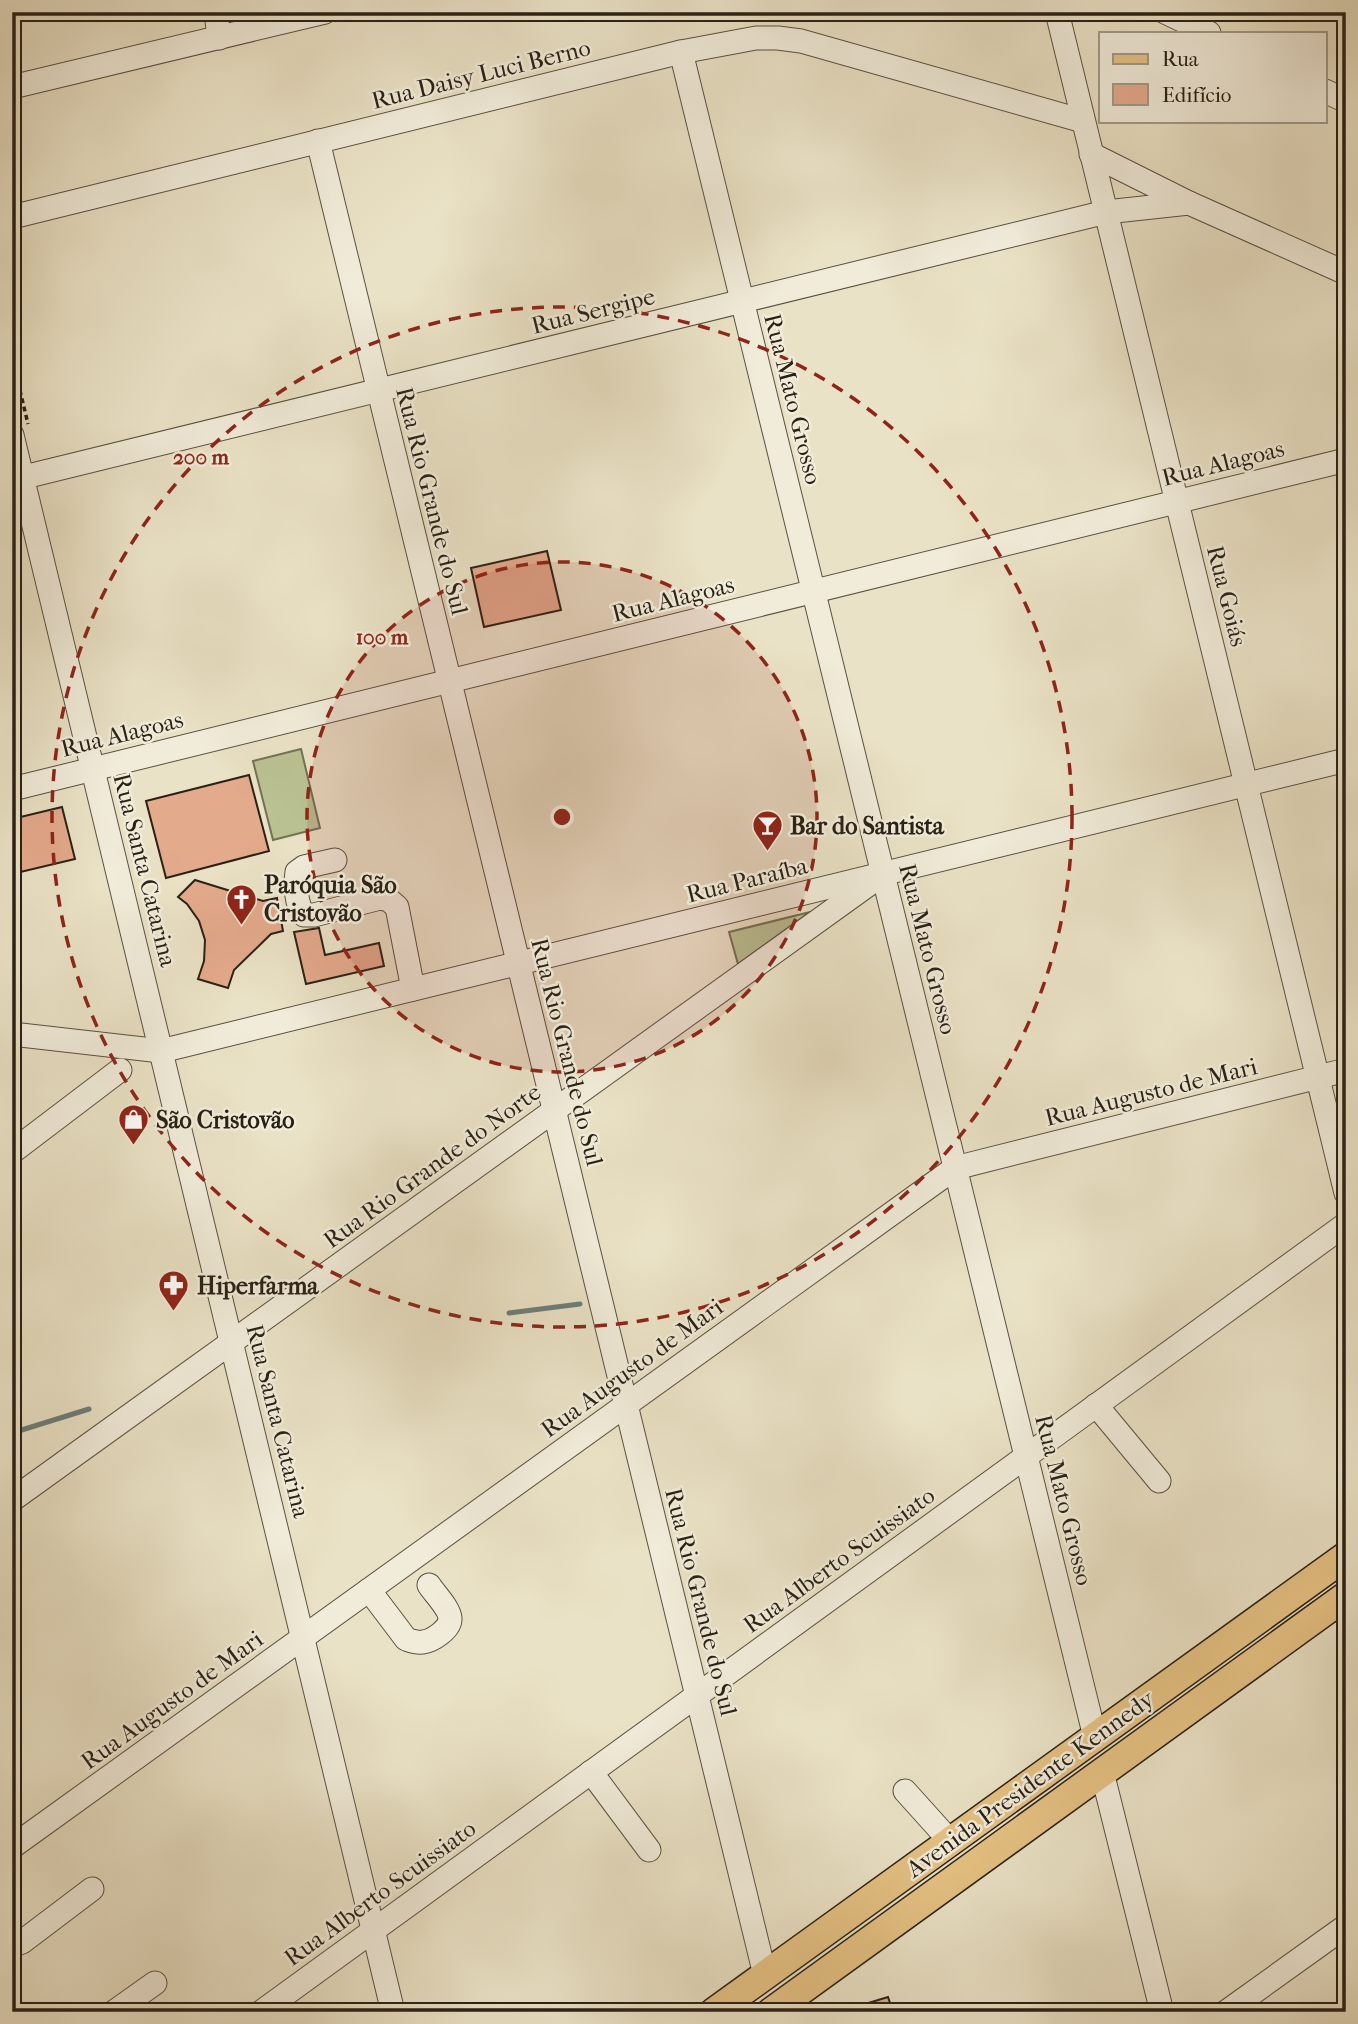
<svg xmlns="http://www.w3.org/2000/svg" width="1358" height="2024" viewBox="0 0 1358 2024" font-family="'IM FELL French Canon',serif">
	<rect width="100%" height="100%" fill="#eae2c6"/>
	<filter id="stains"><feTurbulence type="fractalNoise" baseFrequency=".00286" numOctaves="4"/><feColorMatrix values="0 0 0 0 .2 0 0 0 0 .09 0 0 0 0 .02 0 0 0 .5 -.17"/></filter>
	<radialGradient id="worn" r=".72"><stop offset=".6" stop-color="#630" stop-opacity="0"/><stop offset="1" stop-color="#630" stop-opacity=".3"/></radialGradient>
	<g fill="#bac293" stroke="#727254" stroke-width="2">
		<polygon points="301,749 320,828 273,840 253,761"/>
		<polygon points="810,912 738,964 729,932"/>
	</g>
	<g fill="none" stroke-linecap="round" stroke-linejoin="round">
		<g stroke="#6d7e7a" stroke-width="5">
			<polyline points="509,1313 580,1304"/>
			<polyline points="12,1433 89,1409"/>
		</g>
	</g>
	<g fill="#e4aa8c" stroke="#292116" stroke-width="2">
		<polygon points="547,551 561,610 484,627 471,568"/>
		<polygon points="249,775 269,851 166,878 146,801"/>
		<polygon points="62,807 75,859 12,874 12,819"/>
		<polygon points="195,880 263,901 277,898 283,931 271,934 234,970 228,988 198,979 204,961 205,940 199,921 187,904 178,897"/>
		<polygon points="319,928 325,955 379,943 384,966 306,984 294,932"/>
		<polygon points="888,1997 893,2012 853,2012 852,2008"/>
	</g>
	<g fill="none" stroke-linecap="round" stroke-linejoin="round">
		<defs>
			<g id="minor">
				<polyline points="216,12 219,38"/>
				<polyline points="1057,12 1346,1193"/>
				<polyline points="1165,12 1209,33"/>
				<polyline points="681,52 1095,1737"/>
				<polyline points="12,87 325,12"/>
				<polyline points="1325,91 1346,101"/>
				<polyline points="318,141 765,1975"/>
				<polyline points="1091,154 1189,203 1346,273"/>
				<polyline points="12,217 681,52 756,38 778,38 801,41 1083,121"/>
				<polyline points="12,435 393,2012"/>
				<polyline points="12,480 1106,212 1189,203"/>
				<polyline points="12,789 1346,460"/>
				<path d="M335,860L304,867L297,872C295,885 296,905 304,915H314L380,898L389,900L397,907L413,989"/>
				<polyline points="12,1034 161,1051 1346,760"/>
				<polyline points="12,1152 120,1070"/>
				<polyline points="1096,1405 1159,1481"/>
				<polyline points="12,1500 872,882"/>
				<path d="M369,1590L406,1639C412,1641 417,1643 423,1642C432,1641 451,1629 450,1618C449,1608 435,1594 429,1585"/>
				<polyline points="591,1772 649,1850"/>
				<polyline points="1102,1772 1162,2012"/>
				<polyline points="905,1791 950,1841"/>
				<polyline points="12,1847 955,1168 1346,1070"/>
				<polyline points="12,1946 22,1942 92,1889"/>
				<polyline points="114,2012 155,1983"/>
				<polyline points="261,2012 1346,1224"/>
				<polyline points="1226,2012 1346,1926"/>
			</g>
			<g id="major">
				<polyline points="714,2012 1346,1556"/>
				<polyline points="771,2012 1346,1596"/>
			</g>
		</defs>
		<use href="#minor" stroke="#595142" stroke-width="25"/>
		<use href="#major" stroke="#292116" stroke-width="31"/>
		<polyline stroke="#292116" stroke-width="3.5" stroke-dasharray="5 3.5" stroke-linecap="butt" points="12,357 28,424"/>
		<use href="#minor" stroke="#f1ecda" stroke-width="23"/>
		<use href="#major" stroke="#e5c183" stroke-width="28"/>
	</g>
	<circle cx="562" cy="817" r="255" fill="#8f2418" fill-opacity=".12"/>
	<g fill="none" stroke="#8f2418" stroke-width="3.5" stroke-dasharray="12 9">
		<circle cx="562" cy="817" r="255"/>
		<circle cx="562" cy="817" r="510"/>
	</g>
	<defs>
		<symbol id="bar-pin" viewBox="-11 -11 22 30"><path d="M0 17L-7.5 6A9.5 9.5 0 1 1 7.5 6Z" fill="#8f2418" stroke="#f1ecda"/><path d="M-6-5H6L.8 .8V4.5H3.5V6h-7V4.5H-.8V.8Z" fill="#fff"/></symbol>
		<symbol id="church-pin" viewBox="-11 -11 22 30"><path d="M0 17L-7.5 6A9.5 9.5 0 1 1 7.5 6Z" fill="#8f2418" stroke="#f1ecda"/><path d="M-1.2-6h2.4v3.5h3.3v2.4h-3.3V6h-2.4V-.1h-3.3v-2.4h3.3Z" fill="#fff"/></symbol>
		<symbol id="shop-pin" viewBox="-11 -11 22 30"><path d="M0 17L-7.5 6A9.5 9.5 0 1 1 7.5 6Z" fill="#8f2418" stroke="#f1ecda"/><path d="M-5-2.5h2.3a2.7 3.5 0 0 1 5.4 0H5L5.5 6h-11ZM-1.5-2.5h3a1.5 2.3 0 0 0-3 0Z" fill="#fff"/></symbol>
		<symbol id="pharmacy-pin" viewBox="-11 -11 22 30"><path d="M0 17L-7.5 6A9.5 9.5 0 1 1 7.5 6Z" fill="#8f2418" stroke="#f1ecda"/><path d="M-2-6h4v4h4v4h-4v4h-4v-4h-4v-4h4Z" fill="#fff"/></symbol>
	</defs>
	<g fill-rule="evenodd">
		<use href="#bar-pin" x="750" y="808" width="35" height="47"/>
		<use href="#church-pin" x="224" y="882" width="35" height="47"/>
		<use href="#shop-pin" x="116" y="1102" width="35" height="47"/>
		<use href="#pharmacy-pin" x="156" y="1268" width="35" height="47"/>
	</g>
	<g text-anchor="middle" stroke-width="5" stroke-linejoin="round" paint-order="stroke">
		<g font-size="24" fill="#292116" stroke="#f1ecda">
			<text transform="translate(481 74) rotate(-14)" y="8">Rua Daisy Luci Berno</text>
			<text transform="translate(593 311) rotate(-14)" y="8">Rua Sergipe</text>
			<text transform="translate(793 399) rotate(76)" y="8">Rua Mato Grosso</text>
			<text transform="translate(1223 463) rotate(-14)" y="8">Rua Alagoas</text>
			<text transform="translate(432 501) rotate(76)" y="8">Rua Rio Grande do Sul</text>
			<text transform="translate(1227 596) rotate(76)" y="8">Rua Goiás</text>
			<text transform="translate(673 599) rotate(-14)" y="8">Rua Alagoas</text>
			<text transform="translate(122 734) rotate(-14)" y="8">Rua Alagoas</text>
			<text transform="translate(145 870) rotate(76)" y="8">Rua Santa Catarina</text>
			<text transform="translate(747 880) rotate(-14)" y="8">Rua Paraíba</text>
			<text transform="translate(928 949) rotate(76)" y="8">Rua Mato Grosso</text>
			<text transform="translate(567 1052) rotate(76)" y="8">Rua Rio Grande do Sul</text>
			<text transform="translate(1151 1092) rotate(-14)" y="8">Rua Augusto de Mari</text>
			<text transform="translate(432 1166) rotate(-36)" y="8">Rua Rio Grande do Norte</text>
			<text transform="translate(632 1368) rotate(-36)" y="8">Rua Augusto de Mari</text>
			<text transform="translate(278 1421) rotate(76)" y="8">Rua Santa Catarina</text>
			<text transform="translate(1064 1500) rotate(76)" y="8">Rua Mato Grosso</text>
			<text transform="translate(839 1560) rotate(-36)" y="8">Rua Alberto Scuissiato</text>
			<text transform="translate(701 1602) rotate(76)" y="8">Rua Rio Grande do Sul</text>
			<text transform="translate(172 1700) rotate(-36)" y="8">Rua Augusto de Mari</text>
			<text transform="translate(1030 1784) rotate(-36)" y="8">Avenida Presidente Kennedy</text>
			<text transform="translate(380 1893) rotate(-36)" y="8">Rua Alberto Scuissiato</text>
		</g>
		<g font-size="24" font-weight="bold" fill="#292116" stroke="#f1ecda" text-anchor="start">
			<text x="790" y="834">Bar do Santista</text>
			<text x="264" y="893">Paróquia São<tspan x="264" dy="28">Cristovão</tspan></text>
			<text x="156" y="1128">São Cristovão</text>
			<text x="197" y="1294">Hiperfarma</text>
		</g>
	</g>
	<circle cx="562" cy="817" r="10" fill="#8f2418" stroke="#f1ecda" stroke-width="3.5"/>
	<g font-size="21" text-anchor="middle" font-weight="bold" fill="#8f2418" stroke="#f1ecda" stroke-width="5" stroke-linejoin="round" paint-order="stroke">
		<text x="201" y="464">200 m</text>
		<text x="382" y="644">100 m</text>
	</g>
	<rect width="1358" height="2024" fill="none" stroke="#eae2c6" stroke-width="42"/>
	<rect x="14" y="14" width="1330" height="1996" fill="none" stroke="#292116" stroke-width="3.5"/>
	<rect x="21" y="21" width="1316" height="1982" fill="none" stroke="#292116" stroke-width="2"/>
	<rect x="1099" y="32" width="228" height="91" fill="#f1ecda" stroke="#a19b8c" stroke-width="2"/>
	<rect x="1113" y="54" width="35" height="10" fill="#e5c183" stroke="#a19b8c" stroke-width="2"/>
	<text x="1162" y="66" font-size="21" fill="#292116">Rua</text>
	<rect x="1113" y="84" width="35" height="21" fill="#e4aa8c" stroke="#a19b8c" stroke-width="2"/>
	<text x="1162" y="102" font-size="21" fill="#292116">Edifício</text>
	<rect width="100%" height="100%" filter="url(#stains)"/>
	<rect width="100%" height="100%" fill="url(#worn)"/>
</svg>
